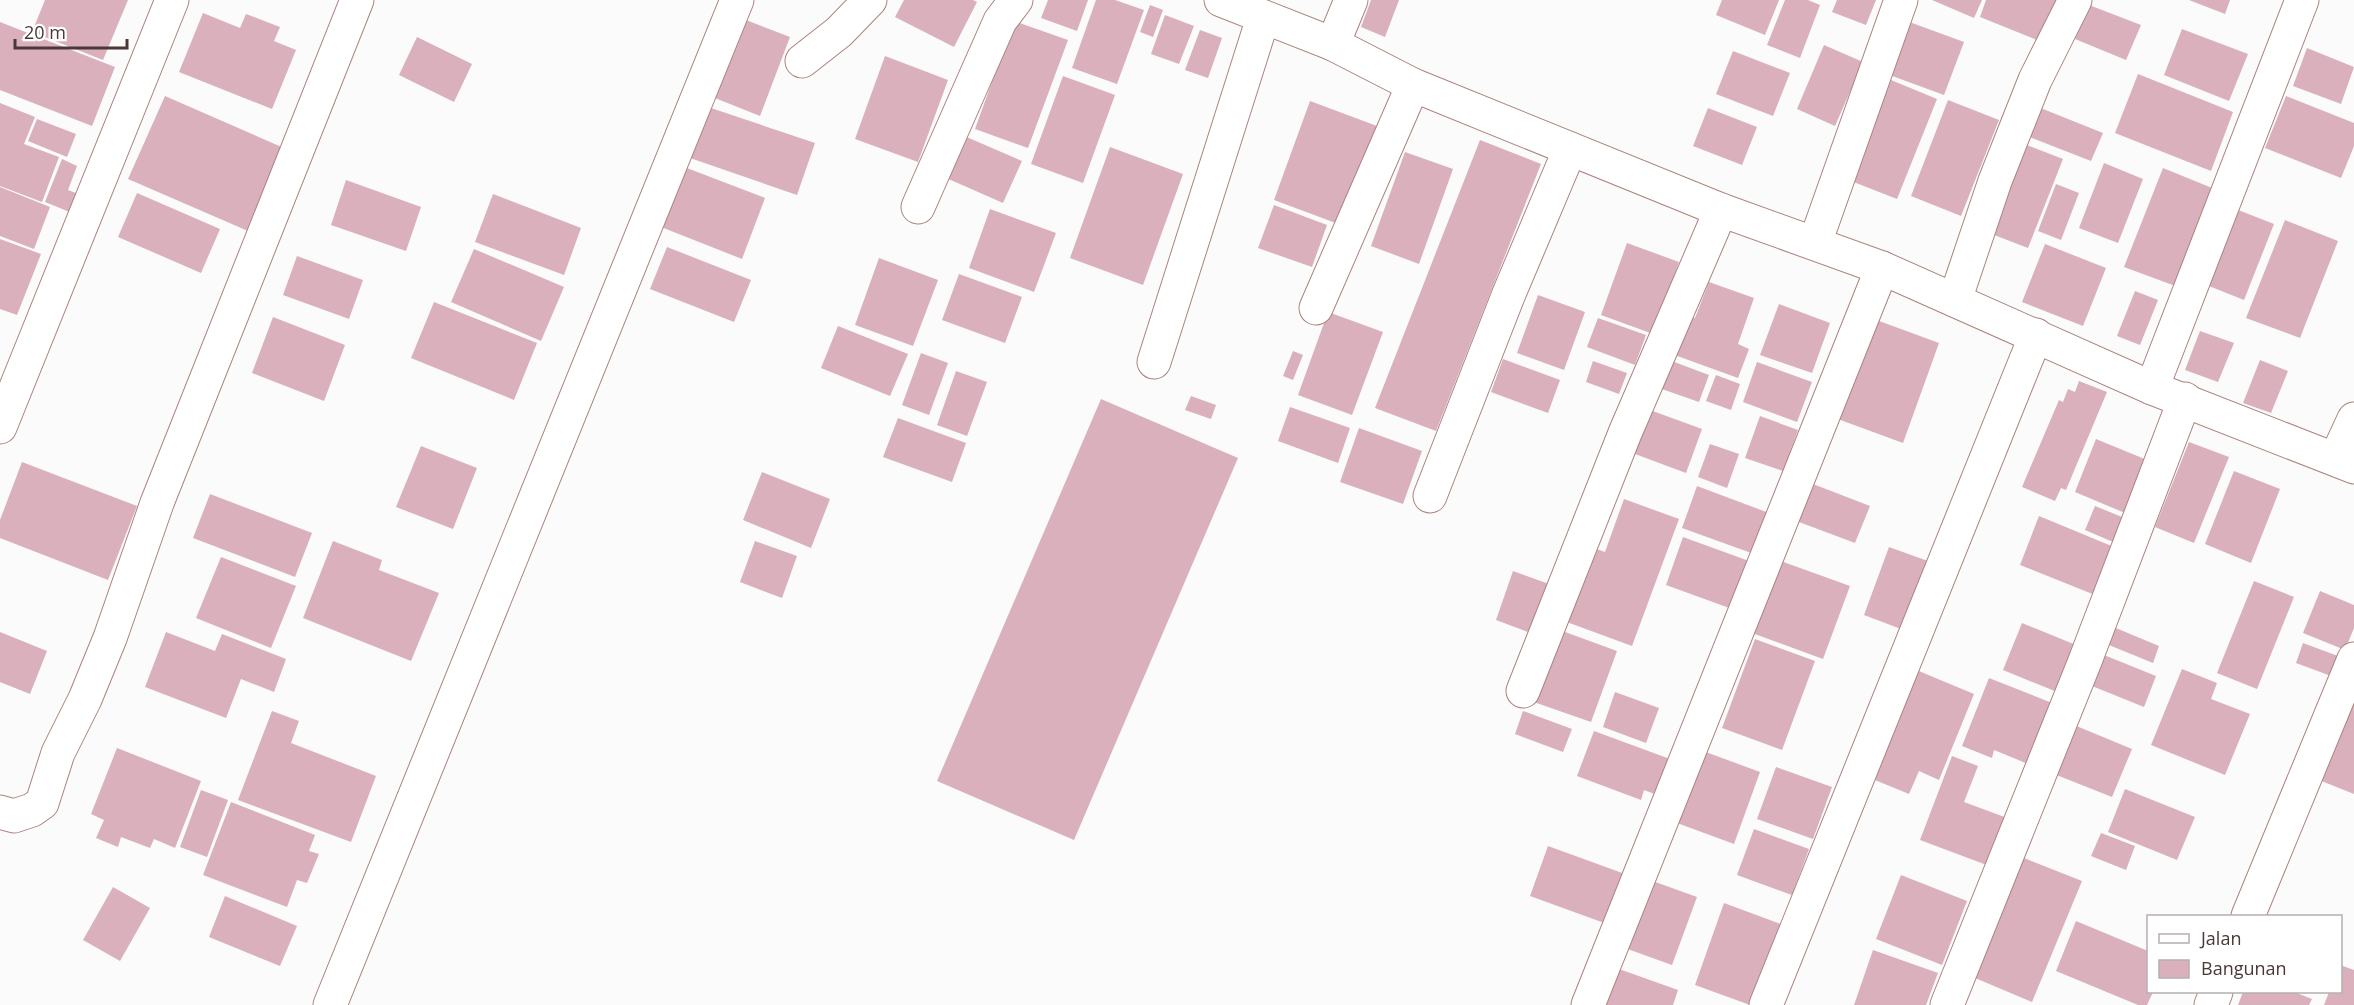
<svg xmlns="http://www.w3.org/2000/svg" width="2354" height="1005" viewBox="0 0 2354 1005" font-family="'Open Sans',sans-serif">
	<rect width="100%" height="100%" fill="#fbfbfb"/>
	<g fill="#d9b0bb">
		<polygon points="45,0 128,0 103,60 32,32"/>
		<polygon points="904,0 973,0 977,2 954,47 895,17"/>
		<polygon points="1048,0 1088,0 1077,31 1041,18"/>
		<polygon points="1096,0 1115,0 1144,10 1117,84 1072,68"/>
		<polygon points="1371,0 1399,0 1385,37 1361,27"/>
		<polygon points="1722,0 1779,0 1765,35 1716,15"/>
		<polygon points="1785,0 1808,0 1820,5 1800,58 1767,45"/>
		<polygon points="1837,0 1876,0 1866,25 1832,12"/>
		<polygon points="1932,0 1982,0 1974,18"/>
		<polygon points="1986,0 2059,0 2042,42 1980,17"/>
		<polygon points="2189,0 2230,0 2225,14"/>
		<polygon points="1150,5 1163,10 1153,37 1140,32"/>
		<polygon points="2089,5 2141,25 2126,60 2075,39"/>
		<polygon points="203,13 240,28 246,14 280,27 274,41 296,50 272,109 179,72"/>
		<polygon points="1165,15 1194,26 1179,64 1151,54"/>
		<polygon points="746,20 790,37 760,116 715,98"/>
		<polygon points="1904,20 1964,42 1944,95 1884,73"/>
		<polygon points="1014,21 1068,40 1028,148 975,129"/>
		<polygon points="0,22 115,67 92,126 0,90"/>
		<polygon points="2182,29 2248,54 2229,101 2164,75"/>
		<polygon points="1200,30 1222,38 1208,78 1185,70"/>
		<polygon points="417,37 472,64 454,102 399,75"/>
		<polygon points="1824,45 1863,62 1835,126 1797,109"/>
		<polygon points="2307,48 2354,67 2341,104 2293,86"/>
		<polygon points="1733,51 1790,73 1773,116 1716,94"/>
		<polygon points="885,56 948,80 918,162 855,139"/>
		<polygon points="2138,74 2233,112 2211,171 2115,133"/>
		<polygon points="1063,76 1115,95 1083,183 1031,164"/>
		<polygon points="1891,80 1937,99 1897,199 1851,181"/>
		<polygon points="165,96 284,148 248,231 128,179"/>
		<polygon points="2286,96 2354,123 2354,146 2341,178 2265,148"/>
		<polygon points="1948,100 1999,120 1961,216 1911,196"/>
		<polygon points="1310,101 1377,126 1341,225 1274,200"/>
		<polygon points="0,103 35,117 24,144 59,157 42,202 0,186"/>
		<polygon points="2033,105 2103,133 2091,161 2022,134"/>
		<polygon points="708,107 815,143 797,195 690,158"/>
		<polygon points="1708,108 1757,127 1742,165 1693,146"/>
		<polygon points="37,119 76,134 67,157 28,141"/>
		<polygon points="962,135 1022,161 1003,203 944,177"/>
		<polygon points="1480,140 1541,164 1436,431 1375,408"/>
		<polygon points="2024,144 2063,159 2028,248 1989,233"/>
		<polygon points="1110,147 1183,174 1143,285 1070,258"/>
		<polygon points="1405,152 1453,169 1419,264 1371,246"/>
		<polygon points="62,159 77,166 68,190 84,196 77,215 45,202"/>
		<polygon points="2104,163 2143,179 2118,243 2079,228"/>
		<polygon points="679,165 765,198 742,259 656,225"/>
		<polygon points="2163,168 2217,190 2178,287 2124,267"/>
		<polygon points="346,180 421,207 406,251 331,225"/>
		<polygon points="2056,184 2079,193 2061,240 2038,231"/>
		<polygon points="0,187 50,207 34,249 0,236"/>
		<polygon points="137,193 220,229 201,273 118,237"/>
		<polygon points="493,194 581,228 564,275 475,242"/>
		<polygon points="1274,205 1327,225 1312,267 1258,248"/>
		<polygon points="2228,206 2274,224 2244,300 2199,282"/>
		<polygon points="990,209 1056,233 1034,292 969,268"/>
		<polygon points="2285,220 2338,241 2300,338 2246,318"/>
		<polygon points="0,239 41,254 17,315 0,309"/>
		<polygon points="1627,243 1679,262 1653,334 1601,315"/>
		<polygon points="2045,244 2106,268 2083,326 2022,302"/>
		<polygon points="667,247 751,280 734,322 650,289"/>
		<polygon points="474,249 564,287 541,341 451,302"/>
		<polygon points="297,256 363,280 349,319 283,295"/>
		<polygon points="879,258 938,280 913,346 855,325"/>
		<polygon points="959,274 1022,297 1005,343 942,320"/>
		<polygon points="1709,282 1754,298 1738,344 1749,349 1738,378 1669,353 1683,314 1695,318"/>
		<polygon points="2135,291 2158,300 2140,345 2117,336"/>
		<polygon points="1538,295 1585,312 1564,370 1517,353"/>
		<polygon points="434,302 537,343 514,400 411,358"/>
		<polygon points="1779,304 1830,323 1812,373 1760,355"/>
		<polygon points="1328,312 1383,332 1352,415 1298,395"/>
		<polygon points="273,317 345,345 324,401 252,373"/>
		<polygon points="1598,318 1646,335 1635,365 1587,347"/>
		<polygon points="1871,318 1939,343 1903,443 1835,418"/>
		<polygon points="838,326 908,354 890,396 821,368"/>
		<polygon points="2200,331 2234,343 2218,382 2185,370"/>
		<polygon points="1293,351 1303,355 1293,380 1283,376"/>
		<polygon points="921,353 948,363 929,415 902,405"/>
		<polygon points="1503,359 1560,380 1548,413 1491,392"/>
		<polygon points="1669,360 1709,375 1699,402 1659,388"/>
		<polygon points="2260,360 2288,371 2271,413 2243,403"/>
		<polygon points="1593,361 1627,373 1619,394 1586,382"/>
		<polygon points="1757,362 1812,382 1797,422 1743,402"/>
		<polygon points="956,371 987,382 967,436 937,425"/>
		<polygon points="1716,375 1740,384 1731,410 1706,401"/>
		<polygon points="2079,381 2107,392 2066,490 2061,488 2055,501 2022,487 2059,400 2063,402 2068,389 2075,392"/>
		<polygon points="1191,396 1216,405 1211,419 1185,410"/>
		<polygon points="1101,399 1238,458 1074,840 937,781"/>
		<polygon points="1290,407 1350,428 1338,463 1278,441"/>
		<polygon points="1650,410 1702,429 1686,473 1635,454"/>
		<polygon points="1760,416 1798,430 1783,471 1745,458"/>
		<polygon points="898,418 966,443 952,482 883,457"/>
		<polygon points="1359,428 1422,451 1403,504 1340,482"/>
		<polygon points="2096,439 2147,460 2125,513 2075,492"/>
		<polygon points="2189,442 2229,457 2194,543 2155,527"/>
		<polygon points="1710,444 1739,454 1727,488 1698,477"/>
		<polygon points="421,446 477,468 453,529 396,507"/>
		<polygon points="22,462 137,506 108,580 0,538 0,520"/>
		<polygon points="2234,471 2280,489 2251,563 2205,544"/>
		<polygon points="762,472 830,499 811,548 743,520"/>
		<polygon points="1813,484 1870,506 1855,543 1799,522"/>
		<polygon points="1697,486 1769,513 1754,554 1682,528"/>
		<polygon points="210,494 312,533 295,577 193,538"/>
		<polygon points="1624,499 1679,519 1632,646 1564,621 1591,547 1605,552"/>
		<polygon points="2095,506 2122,517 2113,542 2085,530"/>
		<polygon points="2039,516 2114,547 2095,595 2020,565"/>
		<polygon points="1683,537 1749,561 1732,609 1666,585"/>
		<polygon points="333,541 382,560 379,570 439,593 411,661 303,618"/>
		<polygon points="755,541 797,556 782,598 740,582"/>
		<polygon points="1889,547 1939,565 1914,634 1864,615"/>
		<polygon points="221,557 296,586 271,648 196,618"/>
		<polygon points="1778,560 1850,586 1823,659 1752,633"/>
		<polygon points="1513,571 1549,584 1531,633 1496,620"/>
		<polygon points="2254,581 2294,597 2257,689 2217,673"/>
		<polygon points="2320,591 2354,605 2354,628 2345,650 2303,633"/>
		<polygon points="2022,623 2076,645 2057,692 2003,670"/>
		<polygon points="2111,626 2159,646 2153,663 2104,643"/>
		<polygon points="1557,629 1617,651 1591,722 1531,701"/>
		<polygon points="0,632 47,651 30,694 0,682"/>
		<polygon points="166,632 215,651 222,634 286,659 274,692 241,679 226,718 145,687"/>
		<polygon points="1755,639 1815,661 1782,750 1722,728"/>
		<polygon points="2303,643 2338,656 2331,676 2296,663"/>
		<polygon points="2099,653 2156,676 2144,707 2087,684"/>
		<polygon points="1914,669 1974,694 1939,780 1919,771 1909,794 1870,778"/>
		<polygon points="2182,669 2217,683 2211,699 2250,714 2225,775 2151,745"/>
		<polygon points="1989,678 2057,705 2033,766 1994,750 1992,758 1962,746"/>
		<polygon points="1615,692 1659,708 1646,743 1603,727"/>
		<polygon points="2354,694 2354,794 2319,780"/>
		<polygon points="272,711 299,721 291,743 376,776 351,842 238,800"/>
		<polygon points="1523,711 1572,729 1563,752 1515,734"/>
		<polygon points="2074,725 2132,749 2112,797 2054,774"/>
		<polygon points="1594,731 1670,759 1657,795 1644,790 1641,800 1577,776"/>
		<polygon points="117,748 201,781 175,848 154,839 150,848 121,837 118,847 96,838 104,820 91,814"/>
		<polygon points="1695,748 1760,772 1734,844 1669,820"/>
		<polygon points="1952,756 1978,766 1964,802 2010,819 1992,867 1920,840"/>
		<polygon points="1776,767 1832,787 1813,839 1757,819"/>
		<polygon points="2125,789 2195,817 2177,860 2108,832"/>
		<polygon points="201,790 228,800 207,857 180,847"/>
		<polygon points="231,802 315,835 309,851 319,854 307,883 297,880 287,907 203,875"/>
		<polygon points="1754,829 1809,849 1792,895 1737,875"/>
		<polygon points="2101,833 2135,846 2126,870 2091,856"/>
		<polygon points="1548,846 1625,874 1607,924 1530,896"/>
		<polygon points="2024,858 2082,881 2032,1002 1975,978"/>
		<polygon points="1901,875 1967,901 1942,965 1876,939"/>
		<polygon points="1647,879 1697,897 1672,965 1622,947"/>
		<polygon points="113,887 150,908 120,961 83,940"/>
		<polygon points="225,896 297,926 280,966 209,937"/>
		<polygon points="1724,903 1789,927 1750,1005 1695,985"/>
		<polygon points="2076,921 2148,951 2148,992 2153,992 2147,1005 2138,1005 2056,971"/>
		<polygon points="1873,950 1938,973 1926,1005 1854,1005"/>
		<polygon points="2340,965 2354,970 2354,1005 2324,1005 2329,992 2340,992"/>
		<polygon points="1619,969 1678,990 1673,1005 1606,1005"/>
		<polygon points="2243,992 2294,992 2312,999 2309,1005 2238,1005"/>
	</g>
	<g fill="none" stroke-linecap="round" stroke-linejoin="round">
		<defs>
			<g id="street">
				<polyline points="1221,0 1333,44 1413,85 1721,210 1882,268 2152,388 2354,467"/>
				<polyline points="1333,44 1351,0"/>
				<polyline points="802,61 839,32 870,0"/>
				<polyline points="918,207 1000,21 1016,0"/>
				<polyline points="1815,243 1901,0"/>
				<polyline points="1955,300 1995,181 2035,80 2075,0"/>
				<polyline points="1316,308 1413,85"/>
				<polyline points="1154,362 1263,18"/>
				<polyline points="2152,388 2302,0"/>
				<polyline points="0,427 172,0"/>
				<polyline points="2336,458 2354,419"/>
				<polyline points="1430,496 1508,296 1570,149"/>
				<polyline points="1523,691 1625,433 1721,210"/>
				<polyline points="0,812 14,816 32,810 42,803 58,753 85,699 110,638 157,503 357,0"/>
				<polyline points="2248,916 2354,659"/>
				<polyline points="330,1005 737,0"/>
				<polyline points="1588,1005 1882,268"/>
				<polyline points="1766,1005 2036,335"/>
				<polyline points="1947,1005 2085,661 2185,399"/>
				<polyline points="2211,1005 2216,992"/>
			</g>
		</defs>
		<use href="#street" stroke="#ab847c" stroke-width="35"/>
		<use href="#street" stroke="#fff" stroke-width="33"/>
	</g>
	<rect x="2147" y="915" width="195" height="78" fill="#ffffff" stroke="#b6afae" stroke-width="1.5"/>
	<rect x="2159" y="934" width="30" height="9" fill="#ffffff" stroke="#b6afae" stroke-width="1.5"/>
	<text x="2201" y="945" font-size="18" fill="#493835">Jalan</text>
	<rect x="2159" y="960" width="30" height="18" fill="#d9b0bb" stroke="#b6afae" stroke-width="1.5"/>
	<text x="2201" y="975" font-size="18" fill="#493835">Bangunan</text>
	<path d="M15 39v9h112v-9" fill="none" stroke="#493835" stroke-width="3"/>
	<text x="24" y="39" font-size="18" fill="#493835" stroke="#ffffff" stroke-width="4.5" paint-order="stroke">20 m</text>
</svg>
